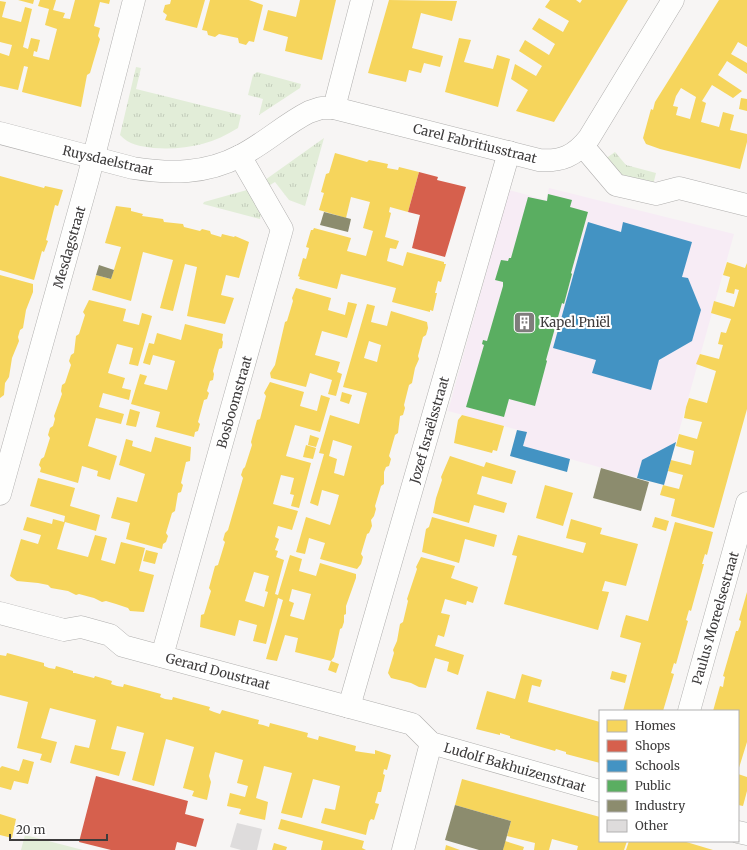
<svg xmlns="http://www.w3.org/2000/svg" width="747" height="850" viewBox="0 0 747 850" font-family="Merriweather,serif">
	<defs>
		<pattern id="grass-tufts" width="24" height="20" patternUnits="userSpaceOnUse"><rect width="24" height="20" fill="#e2edd8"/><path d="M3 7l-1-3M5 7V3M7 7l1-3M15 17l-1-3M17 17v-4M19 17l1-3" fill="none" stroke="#c3ccba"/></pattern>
	</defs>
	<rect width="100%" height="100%" fill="#f7f5f4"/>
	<polygon fill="#f7ecf5" points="549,188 734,234 664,485 523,446 526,432 448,411 509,190 546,200"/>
	<g fill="url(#grass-tufts)">
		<path d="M136,67L141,68L136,89L241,115L238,128C211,145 185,150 153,148C140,146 129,145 120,135Z"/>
		<polygon points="257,72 301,84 300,88 259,115 263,99 248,95 253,75"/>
		<polygon points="324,138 305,206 289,200 275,182 270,185 265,180"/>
		<polygon points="615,152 626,165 656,173 653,185 618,176 605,159"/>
		<polygon points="247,190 261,213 260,219 203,204 204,202"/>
	</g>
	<polygon fill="#e2edd8" points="25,835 83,850 21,850"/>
	<g fill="#f6d55c" fill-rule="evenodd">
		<polygon points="18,0 34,0 33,4"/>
		<polygon points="40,0 56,0 53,10 65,13 63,18 70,19 75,0 110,0 109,4 100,2 94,26 100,28 98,36 100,39 90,73 87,75 81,107 22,92 28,67 24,66 18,90 0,86 0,53 9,56 12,45 0,42 0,1 6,2 2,17 21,22 25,7 32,9 23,47 28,49 31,38 40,40 37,52 34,51 33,56 49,60 57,29 45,25 49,9 38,6"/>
		<polygon points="171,0 205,0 197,28 165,20 167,15 163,12 165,5 170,4"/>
		<polygon points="210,0 249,0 263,5 254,42 249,41 246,45 239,43 238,38 219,34 215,37 208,35 207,31 202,30"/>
		<polygon points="300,0 336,0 322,60 285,51 288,37 263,30 268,10 296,17"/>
		<polygon points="389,0 457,1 452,21 421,13 412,48 443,56 440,67 424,63 421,73 409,70 406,82 368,73"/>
		<polygon points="550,0 576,0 580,3 582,0 628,0 554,122 516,111 528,90 511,79 515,64 536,76 542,66 519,51 525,40 549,55 555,44 532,29 539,18 563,32 569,21 545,7"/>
		<path d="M719,0H747V47L738,42L731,54L747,63V74L727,61L718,75L742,91L733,98L712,85L702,101L706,103L701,122L719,127L723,112L734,115L730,130L747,134V142L740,169L660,149L646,144L643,138L651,109L653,110L655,102ZM681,88L696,97L690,119L676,115L678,107L673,106L676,96Z"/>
		<polygon points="459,38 471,40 464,62 493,69 497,55 510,59 498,107 445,92"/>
		<polygon points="741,98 747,99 747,111 739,109"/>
		<polygon points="335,153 367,162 369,160 388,164 387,168 398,170 399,167 419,172 408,212 390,207 389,212 391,213 385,237 399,241 396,249 390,248 387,261 403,266 407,252 444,262 444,264 446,264 441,282 438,281 435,293 437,293 433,311 430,310 430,312 392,302 396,288 341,274 337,289 299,279 300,277 298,276 303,258 306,259 309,248 306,247 311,230 313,230 314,228 351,238 347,251 366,256 373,231 363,228 370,202 351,197 346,218 319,210 324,193 321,192 326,174 329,173"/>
		<polygon points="0,176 44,188 45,186 63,190 58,206 55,205 46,240 48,241 44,252 42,251 34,280 0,270"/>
		<polygon points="116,206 131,208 131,211 143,214 142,216 163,219 164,222 183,224 184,227 200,231 202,229 210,231 211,234 221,237 222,234 234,237 235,236 249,242 239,278 226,275 221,295 234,298 225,324 187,316 197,267 185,264 173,311 160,308 173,260 143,252 131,301 92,290 96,275 111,279 121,247 105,243"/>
		<polygon points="727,262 745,268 747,263 747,409 714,528 671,516 675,499 660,495 663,485 679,489 683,475 668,471 671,460 691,465 694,451 676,446 679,434 697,439 702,422 684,418 686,407 689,398 707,403 716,371 696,364 700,354 719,359 723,345 718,344 721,332 726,333 731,319 711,313 714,301 734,307 739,290 735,289 734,294 726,292 730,277 723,275"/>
		<polygon points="0,275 33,284 33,292 26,310 23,328 20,330 18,337 19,341 12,358 9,377 5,383 4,395 0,398"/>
		<polygon points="296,288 331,298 328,310 345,315 348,302 357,304 347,338 322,331 315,355 340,362 337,372 342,374 336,396 328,394 332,380 310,373 306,387 271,378 270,373 275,365 285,322 287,321 293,301 292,298"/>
		<polygon points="89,300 126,309 123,321 139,325 142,313 152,316 138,366 129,364 133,348 117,344 108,373 125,378 122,388 131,390 129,400 103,393 99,407 124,414 121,424 96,418 88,446 117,456 110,480 97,476 98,471 82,466 78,483 40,472 41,468 39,465 41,459 44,457 50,438 48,435 50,428 53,426 55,419 54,416 62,394 61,391 62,385 65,383 71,365 69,361 71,355 74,353 76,336 79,334 85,315 83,312"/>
		<path d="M367,304L375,306L371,322L387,326L391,311L427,322L428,328L426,335L423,337L418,356L419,359L415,368L412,383L409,385L404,405L405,408L403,415L400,416L398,433L395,435L389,456L391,459L389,466L386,467L384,472V484L381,486L375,506L376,509L374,516L371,520L372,526L369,533L367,534L361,554L363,557L361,564L357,569L320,559L325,543L309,538L305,554L296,552L306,517L330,525L336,506L339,495L322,490L318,506L310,503L324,454L319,453L330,415L359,424L363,408L367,393L343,387ZM369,341L381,345L377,362L364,358ZM333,440L352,446L344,476L334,473L337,459L329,456Z"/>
		<polygon points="185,324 223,334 222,340 223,342 222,348 219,349 213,371 214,374 213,380 210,381 207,391 209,393 207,399 204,400 198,422 200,424 198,431 195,432 194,437 156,427 160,412 131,404 140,374 147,376 144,384 167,390 175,361 153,355 150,365 143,363 149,343 154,344 157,333 181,340"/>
		<path d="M270,382L304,392L300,406L317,411L321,395L330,398L320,432L295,425L286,456L311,463L299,508L291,506L294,495L290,494L294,478L281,475L273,504L298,511L292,530L278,526L275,537L279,539L275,550L278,551L276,557L284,560L275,594L278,595L290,555L302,559L299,571L316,576L320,563L356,574V578L346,606V614L344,615V622L342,628L340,629L334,657L331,661L339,664L336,673L328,670L331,661L295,652L298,638L285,635L277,661L266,659L283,600L278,598L266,644L253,641L257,625L239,620L235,636L200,627L201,615L204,614L211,591L209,588L215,566L218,565L225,542L223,540L225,533L228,530L243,478L241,475L243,469L245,467L252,445L251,442L257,420L260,419L266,396L264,393ZM254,572L269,576L265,591L268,592L264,607L245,601ZM292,589L311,594L304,620L290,616L294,603L289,601Z"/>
		<polygon points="342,392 352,395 349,404 340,401"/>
		<polygon points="130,409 140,412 136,427 126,425"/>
		<polygon points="462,415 504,426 497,451 493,450 492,453 454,443 458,420"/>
		<polygon points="310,435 319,438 316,447 308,445"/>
		<polygon points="155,437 191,447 190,461 186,462 181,483 183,485 181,492 178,493 175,511 172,513 166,533 168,536 166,542 163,544 162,549 126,539 130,523 111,518 117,497 137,502 145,474 119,465 126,439 133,441 132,446 151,452"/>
		<polygon points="306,445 316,448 313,459 303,457"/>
		<polygon points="450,456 484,467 486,462 516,471 512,484 482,476 477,494 507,503 504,513 474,505 469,523 433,513 436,498 442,480 441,477"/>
		<polygon points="38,478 75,488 70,506 100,515 96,531 65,522 57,549 88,557 95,535 107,538 101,560 115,564 121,542 145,548 139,571 154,575 144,612 130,611 128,608 116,604 106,601 102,602 94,598 79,594 76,595 68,591 51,588 48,585 38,583 17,581 10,576 21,539 38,544 41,535 23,530 27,517 52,524 53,519 64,522 65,516 30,506"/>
		<polygon points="545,485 573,493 563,526 536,518"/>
		<polygon points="432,517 497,535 494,547 465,539 459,563 422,552 426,529 429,527"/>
		<polygon points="655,517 669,521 666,531 652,527"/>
		<polygon points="571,519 602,528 600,534 638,544 626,586 605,581 602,591 609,592 598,630 504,604 517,556 512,555 518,535 583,553 586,543 566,538"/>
		<polygon points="675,522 713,532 707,555 705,554 702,564 704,564 691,611 689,610 686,620 688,621 676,664 674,663 671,673 674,674 663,711 623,711 641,643 620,637 623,625 626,615 648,621"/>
		<polygon points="146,550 158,553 155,564 143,561"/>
		<polygon points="421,557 455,566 451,578 478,587 473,603 467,601 466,605 445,599 441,613 450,615 444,637 438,635 435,646 464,655 458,675 447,671 449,662 435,658 426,688 419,687 411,683 391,678 388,673 394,653 393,650 397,641 400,624 403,622 408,601 407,599 417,569 416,567"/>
		<polygon points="747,592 747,742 738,771 738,711 713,711 720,686 723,687 724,681 725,677 723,676 736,631 738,631 740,626 741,621 739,620"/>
		<polygon points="7,653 44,663 44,666 49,668 55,669 56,666 73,671 73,673 75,673 94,678 95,676 112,681 111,684 117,686 123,687 124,684 161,694 160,697 165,699 172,700 173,697 210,707 209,710 214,712 220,714 222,710 259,720 258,724 263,725 269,727 270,723 308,733 307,737 318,740 319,736 356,746 355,751 361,752 375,754 375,750 391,755 387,770 384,769 383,774 385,775 381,792 378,792 375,803 379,804 374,820 371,819 369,822 366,835 321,823 325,808 335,810 340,786 313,779 302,818 281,813 292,773 264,766 256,798 268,802 265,820 239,814 241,809 227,806 230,793 245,797 248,786 237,783 243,760 215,752 209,776 211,782 207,800 192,796 194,791 183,788 194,747 166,739 154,786 132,780 144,733 117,726 111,749 126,752 119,776 70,763 75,745 89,748 96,720 50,708 41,738 57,742 51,763 40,760 42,754 17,748 28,702 0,695 0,655 6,656"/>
		<polygon points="612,671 627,675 625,683 610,679"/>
		<polygon points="522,674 542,680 540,687 532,685 528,702 600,722 600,763 566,754 566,752 556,749 555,751 510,738 510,736 500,733 500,735 476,729 487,691 515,699"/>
		<polygon points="23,759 34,762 28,784 14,781 11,790 0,787 0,768 2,766 19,771"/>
		<polygon points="738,774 747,777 747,791 743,806 738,805"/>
		<polygon points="462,779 600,817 600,841 627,841 624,850 577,850 578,846 552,839 549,850 534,850 535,843 507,836 511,821 455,805"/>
		<polygon points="0,814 16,819 12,838 0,835"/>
		<polygon points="281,819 364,841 362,848 366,850 321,850 323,841 278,829"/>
		<polygon points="505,841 524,847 523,850 503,850"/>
		<polygon points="629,841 683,841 713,850 626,850"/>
		<polygon points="274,843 287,847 286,850 272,850"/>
		<polygon points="446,845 460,850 445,850"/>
	</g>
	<g fill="#d6604d">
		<polygon points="419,172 438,177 437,180 466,187 445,257 412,248 420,215 408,212"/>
		<polygon points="96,776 188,801 185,814 204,819 196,847 177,842 175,850 111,850 79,842"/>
	</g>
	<g fill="#4393c3">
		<polygon points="588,222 621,232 623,222 692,242 682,277 688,278 701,310 692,341 659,360 651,390 592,373 596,360 553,348"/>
		<polygon points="517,430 527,432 523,446 570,459 567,472 510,456"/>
		<polygon points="676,442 664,485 637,478 642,460"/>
	</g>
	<polygon fill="#5aae61" points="548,194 572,200 570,207 588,212 571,273 572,274 564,304 562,303 546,360 547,361 535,406 509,399 504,417 466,407 484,345 482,344 483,340 487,341 503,286 503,282 495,280 501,260 508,261 509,258 511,258 528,197 547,201"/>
	<g fill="#8c8c6e">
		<polygon points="324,212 351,219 348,232 320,225"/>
		<polygon points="99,265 114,270 111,279 96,275"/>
		<polygon points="601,468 649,482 641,511 593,498"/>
		<polygon points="455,805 511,821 503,850 479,850 445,840"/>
	</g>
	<polygon fill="#dedcdc" points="237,823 262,829 257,850 241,850 230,847"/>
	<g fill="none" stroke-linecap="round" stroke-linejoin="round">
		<defs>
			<g id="minor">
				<polyline points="334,108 362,0"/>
				<path d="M0,133L133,168C170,174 206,174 240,156C264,144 285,124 309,112L321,108H334L539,160C561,162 575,156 589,138L673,0"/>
				<polyline points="583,146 616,185 656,194 679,188 747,205"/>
				<polyline points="0,494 88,179 134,0"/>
				<polyline points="0,613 64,630 81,627 110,635 123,646 412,724 431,743 600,791"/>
				<polyline points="162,656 282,229 240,156"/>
				<polyline points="349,707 509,152"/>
				<polyline points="689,711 747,503"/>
				<polyline points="738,832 747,834"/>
				<polyline points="403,850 431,743"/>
			</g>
		</defs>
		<use href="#minor" stroke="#b0afae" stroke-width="23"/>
		<use href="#minor" stroke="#fefefd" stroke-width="22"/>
	</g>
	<defs>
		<symbol id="building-square" viewBox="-11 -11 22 22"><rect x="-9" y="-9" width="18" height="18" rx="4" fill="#7f7d7c" stroke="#fff"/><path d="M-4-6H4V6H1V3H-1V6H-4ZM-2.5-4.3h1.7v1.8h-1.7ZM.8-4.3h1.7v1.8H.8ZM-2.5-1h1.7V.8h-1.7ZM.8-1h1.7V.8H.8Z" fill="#fff"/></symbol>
	</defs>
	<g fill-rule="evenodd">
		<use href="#building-square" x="512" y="310" width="25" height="25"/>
	</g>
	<g text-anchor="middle" stroke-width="4" stroke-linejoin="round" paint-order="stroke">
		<g font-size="13" fill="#3e3c3c" stroke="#fff">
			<text transform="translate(475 143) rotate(14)" y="5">Carel Fabritiusstraat</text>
			<text transform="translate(108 160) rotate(13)" y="5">Ruysdaelstraat</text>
			<text transform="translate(69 247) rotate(-74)" y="5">Mesdagstraat</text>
			<text transform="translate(234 402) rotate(-74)" y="5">Bosboomstraat</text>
			<text transform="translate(429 430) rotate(-74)" y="5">Jozef Israëlsstraat</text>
			<text transform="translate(715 618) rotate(-74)" y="5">Paulus Moreelsestraat</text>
			<text transform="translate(218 671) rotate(15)" y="5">Gerard Doustraat</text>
			<text transform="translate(515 767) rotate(16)" y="5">Ludolf Bakhuizenstraat</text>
		</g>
		<g font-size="13" fill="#3e3c3c" stroke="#fff" text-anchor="start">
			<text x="540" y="327">Kapel Pniël</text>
		</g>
	</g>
	<rect x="599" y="710" width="140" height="132" fill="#ffffff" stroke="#b2b1b1"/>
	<rect x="607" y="720" width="20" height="12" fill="#f6d55c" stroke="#b2b1b1"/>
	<text x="635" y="730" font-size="12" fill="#3e3c3c">Homes</text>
	<rect x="607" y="740" width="20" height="12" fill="#d6604d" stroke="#b2b1b1"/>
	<text x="635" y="750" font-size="12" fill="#3e3c3c">Shops</text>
	<rect x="607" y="760" width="20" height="12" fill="#4393c3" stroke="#b2b1b1"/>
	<text x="635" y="770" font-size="12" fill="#3e3c3c">Schools</text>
	<rect x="607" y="780" width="20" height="12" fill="#5aae61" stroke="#b2b1b1"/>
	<text x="635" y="790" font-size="12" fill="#3e3c3c">Public</text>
	<rect x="607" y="800" width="20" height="12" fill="#8c8c6e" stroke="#b2b1b1"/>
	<text x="635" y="810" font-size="12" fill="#3e3c3c">Industry</text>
	<rect x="607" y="820" width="20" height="12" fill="#dedcdc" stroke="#b2b1b1"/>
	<text x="635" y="830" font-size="12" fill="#3e3c3c">Other</text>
	<path d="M10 834v6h97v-6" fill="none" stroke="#3e3c3c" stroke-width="2"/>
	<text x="16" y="834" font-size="12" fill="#3e3c3c" stroke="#ffffff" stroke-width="3" paint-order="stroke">20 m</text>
</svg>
